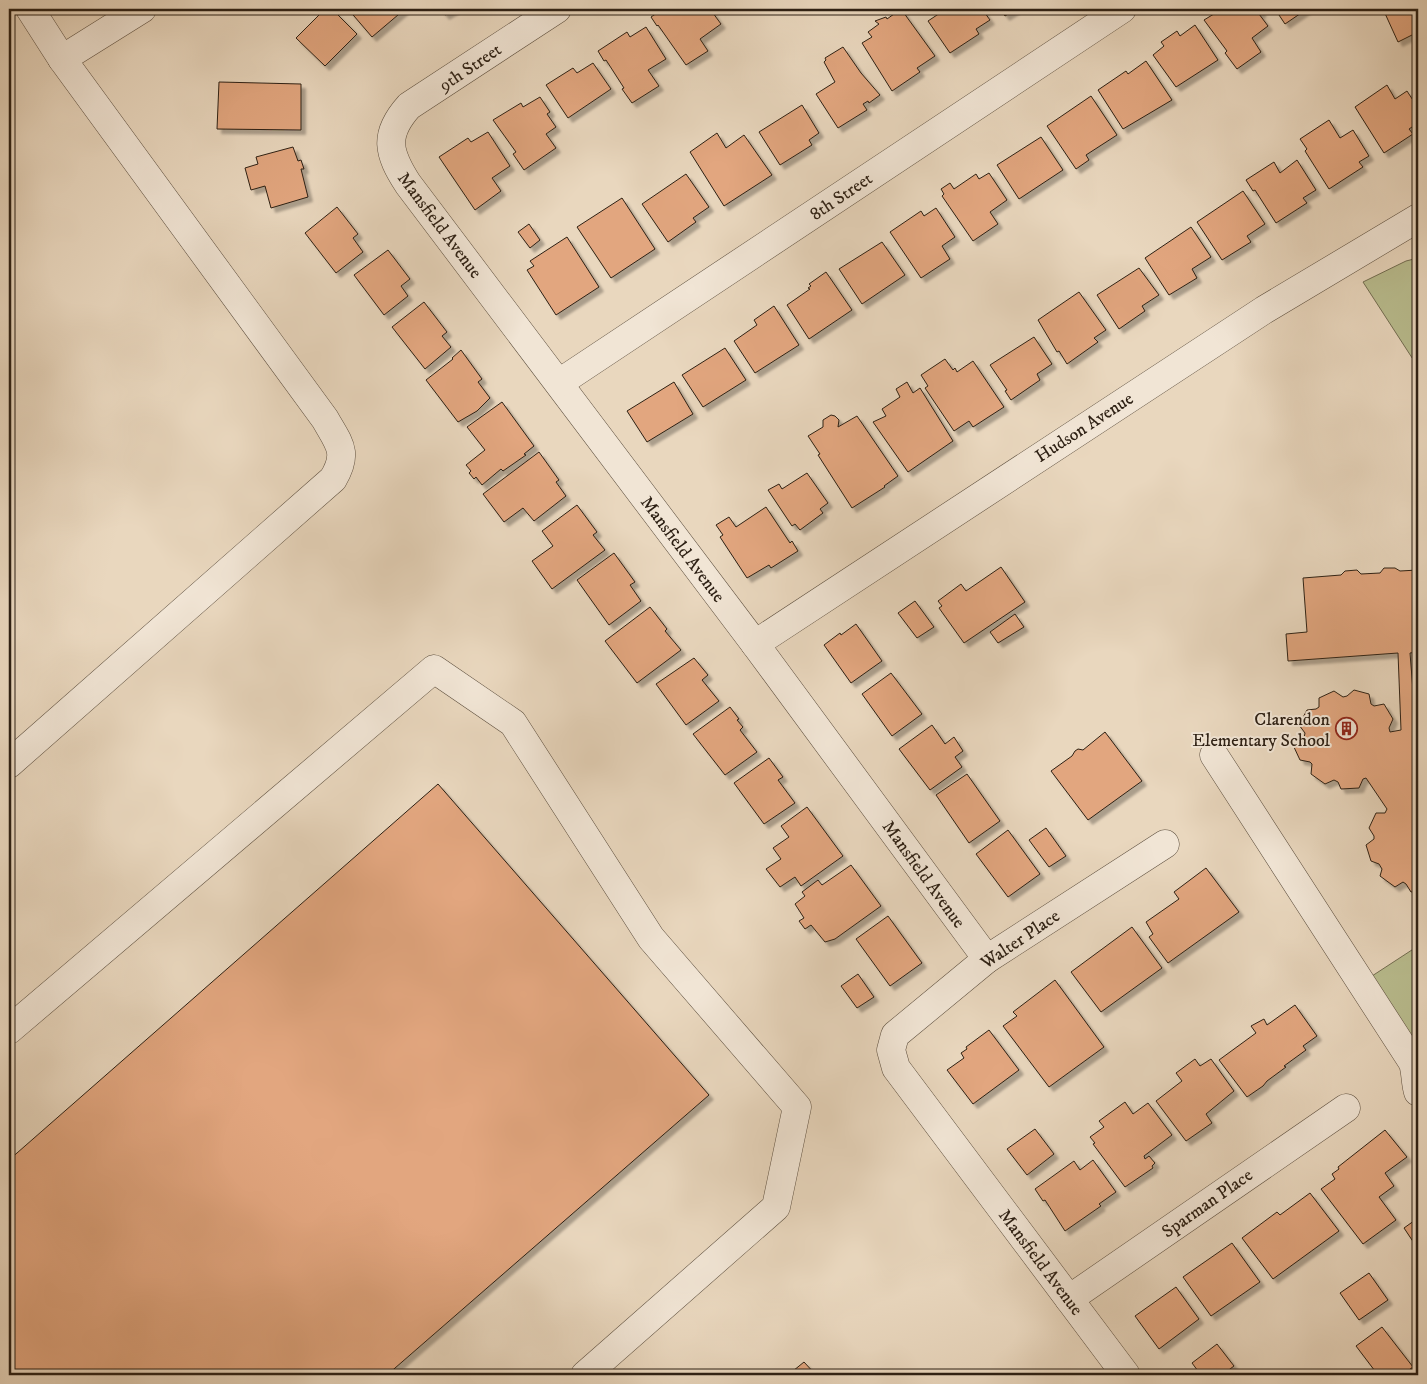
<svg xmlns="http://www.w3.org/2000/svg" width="1427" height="1384" viewBox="0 0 1427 1384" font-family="'IM FELL DW Pica',serif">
	<defs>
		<filter id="shadow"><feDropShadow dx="4.5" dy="4.5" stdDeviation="1" flood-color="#0004"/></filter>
	</defs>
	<rect width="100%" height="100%" fill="#e9d7be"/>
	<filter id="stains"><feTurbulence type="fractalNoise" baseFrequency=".004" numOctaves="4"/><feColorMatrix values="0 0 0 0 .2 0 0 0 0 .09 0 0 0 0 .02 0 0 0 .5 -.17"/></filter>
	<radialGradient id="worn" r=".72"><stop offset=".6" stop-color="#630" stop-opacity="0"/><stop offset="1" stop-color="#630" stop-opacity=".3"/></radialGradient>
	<g fill="#b9bd8f" stroke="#736e52">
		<polygon points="1418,258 1418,367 1363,282 1406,261"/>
		<polygon points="1418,946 1418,1046 1417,1046 1372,976"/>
	</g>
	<g fill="#e2a67f" stroke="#2d2014" filter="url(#shadow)">
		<polygon points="325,9 332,9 357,34 325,66 296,38"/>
		<polygon points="348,9 405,9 372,37"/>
		<polygon points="440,9 455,9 445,15"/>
		<polygon points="663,9 710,9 721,24 700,39 708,51 686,65 658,25 657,26 651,17"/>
		<polygon points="901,9 935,56 917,68 920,72 892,91 862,43 872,37 868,32 879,24 875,21 886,17 887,19"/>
		<polygon points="946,9 982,9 990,20 976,29 979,34 950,53 928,21"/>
		<polygon points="1000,9 1016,9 1005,16"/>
		<polygon points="1222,9 1260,9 1262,12 1259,14 1268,26 1252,38 1261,52 1237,69 1225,53 1227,51 1204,20"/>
		<polygon points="1275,9 1307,9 1285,24"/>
		<polygon points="1383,9 1418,9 1418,32 1398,42"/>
		<polygon points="1195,25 1218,60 1176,87 1153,55 1164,46 1161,42 1177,31 1180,36"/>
		<polygon points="646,27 666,59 648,70 659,86 632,103 622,89 624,88 606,60 604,61 598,51 627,32 630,37"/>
		<polygon points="843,47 861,73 880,95 869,103 868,101 863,104 867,110 838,128 816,94 835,82 824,62 826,60 825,58"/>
		<polygon points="1146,61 1172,100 1123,129 1098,90 1126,71 1128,74"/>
		<polygon points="593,63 611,89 568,118 546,85 573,68 577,73"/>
		<polygon points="219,82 301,84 301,130 217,129"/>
		<polygon points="1387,85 1395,99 1407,91 1418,108 1418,123 1409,129 1413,134 1384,153 1355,107"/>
		<polygon points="1091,96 1117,135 1086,155 1089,160 1076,169 1047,126"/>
		<polygon points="540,97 550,112 547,114 556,127 546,134 556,148 524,170 513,154 516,152 493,120 521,103 523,107"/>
		<polygon points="802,105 819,133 809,140 812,145 780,165 759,132"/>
		<polygon points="1329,120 1340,138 1353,130 1369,156 1359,162 1363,167 1329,189 1305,151 1307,149 1300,139"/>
		<polygon points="488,132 510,166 492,178 501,191 475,210 439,157 468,138 471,142"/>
		<polygon points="717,133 726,148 744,135 772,175 724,206 690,152"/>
		<polygon points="1041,137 1063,170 1019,199 997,165"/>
		<polygon points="293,147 298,161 301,160 304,169 301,169 308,197 271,208 265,186 251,190 245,168 258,164 256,157"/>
		<polygon points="1297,160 1316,190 1303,198 1307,203 1276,223 1255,190 1253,191 1246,180 1274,162 1280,173"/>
		<polygon points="989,173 1007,200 990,212 998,224 973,241 942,196 944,194 941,189 950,183 954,189 976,174 979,179"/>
		<polygon points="686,174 709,207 693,218 696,222 668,242 642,204"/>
		<polygon points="1243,191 1265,224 1247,236 1251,242 1222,260 1197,222"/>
		<polygon points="622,198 655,249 611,278 577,227"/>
		<polygon points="337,207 358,234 353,238 363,252 336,273 305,233"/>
		<polygon points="936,208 955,237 942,246 950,259 921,278 890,232 921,211 924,216"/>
		<polygon points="529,224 540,240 530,248 518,232"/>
		<polygon points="1191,227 1211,257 1192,269 1197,278 1169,295 1145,258"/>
		<polygon points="567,237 599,287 556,315 527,270 534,266 530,261"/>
		<polygon points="882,242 905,275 862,304 839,269"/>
		<polygon points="388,250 410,279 401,286 408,296 384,315 354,275"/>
		<polygon points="1139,268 1159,295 1142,306 1145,311 1119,329 1097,295"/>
		<polygon points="826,272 852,310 809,339 787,305 810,289 808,288 811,286 809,284"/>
		<polygon points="1079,292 1106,330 1094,338 1098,342 1067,364 1059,351 1057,352 1038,320"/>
		<polygon points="424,302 447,332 442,336 451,347 425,369 392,327"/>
		<polygon points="774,306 799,345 755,373 734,341 757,325 754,320"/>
		<polygon points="1034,337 1052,364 1037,374 1040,380 1011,400 1005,391 1007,390 990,365"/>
		<polygon points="725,348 746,380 703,407 682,375"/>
		<polygon points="461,350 482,379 478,382 490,398 477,411 458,422 426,380 453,359 452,358"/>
		<polygon points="945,359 953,370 955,368 957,372 973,361 1004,407 973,427 969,421 954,431 925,388 928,386 921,375"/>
		<polygon points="674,382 693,414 647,442 627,411"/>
		<polygon points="907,382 913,393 920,388 953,441 908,472 873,422 886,416 882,409 900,397 896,389"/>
		<polygon points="502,402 534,446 524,454 526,455 503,471 501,469 482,485 476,477 474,479 469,473 471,471 466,465 485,450 467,427"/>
		<polygon points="831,415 835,416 839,420 838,427 857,416 898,476 884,486 885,487 852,508 818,455 820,454 808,436 823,427 823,420"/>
		<polygon points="539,452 559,480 556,482 566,496 534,521 523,508 504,522 483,494"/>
		<polygon points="807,473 828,503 820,509 823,513 800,530 795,524 792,526 768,490 779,484 782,489"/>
		<polygon points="577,505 597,532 593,535 605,550 552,589 532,561 553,546 542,531"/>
		<polygon points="766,507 790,543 792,541 798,551 771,568 769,565 747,578 720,537 723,535 716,525 729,517 736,527"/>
		<polygon points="614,553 635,582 630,585 641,601 609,625 577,580"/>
		<polygon points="1001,567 1025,602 964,643 939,608 942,606 938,601 961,584 966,591"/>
		<polygon points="1384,568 1395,568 1400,571 1418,570 1418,652 1410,653 1416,728 1418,728 1418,891 1411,892 1406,884 1403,882 1395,887 1380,876 1382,869 1379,864 1371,861 1366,845 1374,839 1374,836 1369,828 1376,813 1385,813 1387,809 1366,778 1363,779 1359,788 1341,789 1338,782 1334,780 1325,784 1311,774 1312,764 1310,762 1300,760 1293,745 1304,738 1305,733 1299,725 1307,710 1316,709 1319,707 1319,698 1334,691 1343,697 1347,696 1354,690 1369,694 1371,704 1374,706 1384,704 1393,719 1389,728 1390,732 1401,730 1398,653 1288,661 1286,634 1307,632 1303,578 1341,575 1345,571 1357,570 1361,574 1380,573"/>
		<polygon points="915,601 934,627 917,638 898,613"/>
		<polygon points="650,607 667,629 665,631 681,650 637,683 605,641"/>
		<polygon points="1015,614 1024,627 998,643 990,632"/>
		<polygon points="856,624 882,661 851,683 824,645 840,633 841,635"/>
		<polygon points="694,658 708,675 702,680 719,701 686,725 656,684"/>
		<polygon points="891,673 922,714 892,736 862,694"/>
		<polygon points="730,707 739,719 737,720 743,727 740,730 757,752 725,775 693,734"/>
		<polygon points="932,725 945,744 954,737 963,751 955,757 962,767 930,790 899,749"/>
		<polygon points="1105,732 1142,781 1088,820 1051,771 1072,756 1075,751 1078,749 1083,750"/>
		<polygon points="769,758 783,777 778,780 795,803 764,824 734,783"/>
		<polygon points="967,774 1000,821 969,843 936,795"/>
		<polygon points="438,784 709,1095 387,1375 9,1375 9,1160"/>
		<polygon points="807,807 843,856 801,886 795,877 780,887 766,869 781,859 773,848 789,837 781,826"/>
		<polygon points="1046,828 1066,856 1049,867 1029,840"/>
		<polygon points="1008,830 1040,874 1008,897 976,854"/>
		<polygon points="851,865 881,906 835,939 825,942 811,925 805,929 799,921 804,918 795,904 805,896 802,892 818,880 822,885"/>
		<polygon points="1206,868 1239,912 1168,963 1149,937 1153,934 1146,922 1179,899 1174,892"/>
		<polygon points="888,916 922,963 890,986 856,939"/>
		<polygon points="1132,927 1162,968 1101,1012 1071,972"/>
		<polygon points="858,974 874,997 857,1008 841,986"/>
		<polygon points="1055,980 1104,1047 1049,1087 1003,1026 1017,1016 1013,1012"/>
		<polygon points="1295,1005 1317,1036 1303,1046 1306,1050 1284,1066 1286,1067 1267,1081 1263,1086 1247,1097 1219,1060 1256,1033 1251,1026 1264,1019 1267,1025"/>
		<polygon points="989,1030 1019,1070 973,1104 947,1070 964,1058 961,1053 967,1049 966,1047"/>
		<polygon points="1195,1059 1200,1066 1211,1059 1234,1091 1206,1114 1212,1123 1186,1141 1156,1101 1182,1081 1176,1073"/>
		<polygon points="1125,1102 1133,1114 1148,1103 1172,1135 1144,1156 1145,1159 1149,1156 1155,1163 1152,1166 1153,1168 1125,1187 1093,1144 1095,1143 1090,1137 1104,1127 1099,1121"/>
		<polygon points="1035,1129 1054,1154 1027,1175 1007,1149"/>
		<polygon points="1385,1130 1407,1157 1385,1173 1394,1186 1379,1197 1396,1220 1363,1244 1321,1189 1335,1179 1332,1174 1339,1169 1338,1167"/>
		<polygon points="1093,1160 1116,1192 1099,1204 1101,1206 1065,1231 1045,1200 1043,1201 1035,1189 1074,1161 1080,1170"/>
		<polygon points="1310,1193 1339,1231 1273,1279 1242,1238 1277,1212 1280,1215"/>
		<polygon points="1418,1218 1418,1249 1404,1228"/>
		<polygon points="1232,1243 1260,1282 1211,1316 1183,1277"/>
		<polygon points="1369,1273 1388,1300 1359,1320 1340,1293"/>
		<polygon points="1176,1287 1199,1319 1159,1349 1135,1316"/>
		<polygon points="1382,1327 1413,1367 1402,1375 1378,1375 1356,1346"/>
		<polygon points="1217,1344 1234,1366 1222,1375 1201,1375 1192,1363"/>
		<polygon points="804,1362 816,1375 788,1375"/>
	</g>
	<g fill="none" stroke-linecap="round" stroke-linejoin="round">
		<defs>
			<g id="minor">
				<polyline points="30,9 62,59"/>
				<path d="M557,9L409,106C383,135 388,153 408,184L755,644L987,959"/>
				<polyline points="559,383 1122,9"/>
				<polyline points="755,644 1264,310 1418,218"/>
				<path d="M1214,755L1413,1063C1416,1073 1415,1082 1418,1092"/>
				<path d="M9,764L333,479C349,452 339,444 325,419L62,59L142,9"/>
				<polyline points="9,1030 434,669 513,723 651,938 797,1107 776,1207 585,1375"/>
				<polyline points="1069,1299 1346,1108"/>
				<polyline points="1126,1375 896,1068 891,1050 895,1035 987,959 1165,844"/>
			</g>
		</defs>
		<use href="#minor" stroke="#5c4e3e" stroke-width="29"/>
		<use href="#minor" stroke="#f1e5d5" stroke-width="28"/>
	</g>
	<defs>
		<symbol id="building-ring" viewBox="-11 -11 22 22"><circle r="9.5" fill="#f1e5d5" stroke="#8f2418" stroke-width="1.5"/><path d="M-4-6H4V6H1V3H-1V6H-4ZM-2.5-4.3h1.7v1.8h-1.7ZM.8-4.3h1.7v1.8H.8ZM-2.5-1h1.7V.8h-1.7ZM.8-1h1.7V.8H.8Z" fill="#8f2418"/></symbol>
	</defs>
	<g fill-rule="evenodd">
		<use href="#building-ring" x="1334" y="716" width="25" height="25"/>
	</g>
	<g text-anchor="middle" stroke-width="4" stroke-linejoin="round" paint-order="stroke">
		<g font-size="18" fill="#2d2014" stroke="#f1e5d5">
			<text transform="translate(470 67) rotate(-34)" y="6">9th Street</text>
			<text transform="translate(841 196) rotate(-34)" y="6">8th Street</text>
			<text transform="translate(440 225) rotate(53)" y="6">Mansfield Avenue</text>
			<text transform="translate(1084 427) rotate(-33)" y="6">Hudson Avenue</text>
			<text transform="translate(683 549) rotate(53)" y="6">Mansfield Avenue</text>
			<text transform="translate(924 874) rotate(54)" y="6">Mansfield Avenue</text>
			<text transform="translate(1020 939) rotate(-34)" y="6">Walter Place</text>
			<text transform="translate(1207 1203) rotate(-35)" y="6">Sparman Place</text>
			<text transform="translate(1041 1262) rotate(53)" y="6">Mansfield Avenue</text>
		</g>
		<g font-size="18" fill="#2d2014" stroke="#f1e5d5" text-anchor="end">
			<text x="1330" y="725">Clarendon<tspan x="1330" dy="21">Elementary School</tspan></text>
		</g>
	</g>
	<rect width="1427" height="1384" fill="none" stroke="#e9d7be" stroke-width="30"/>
	<rect x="10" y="10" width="1407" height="1364" fill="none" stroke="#2d2014" stroke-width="2.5"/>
	<rect x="15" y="15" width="1397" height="1354" fill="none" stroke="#2d2014"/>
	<rect width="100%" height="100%" filter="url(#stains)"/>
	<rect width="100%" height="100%" fill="url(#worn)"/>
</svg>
